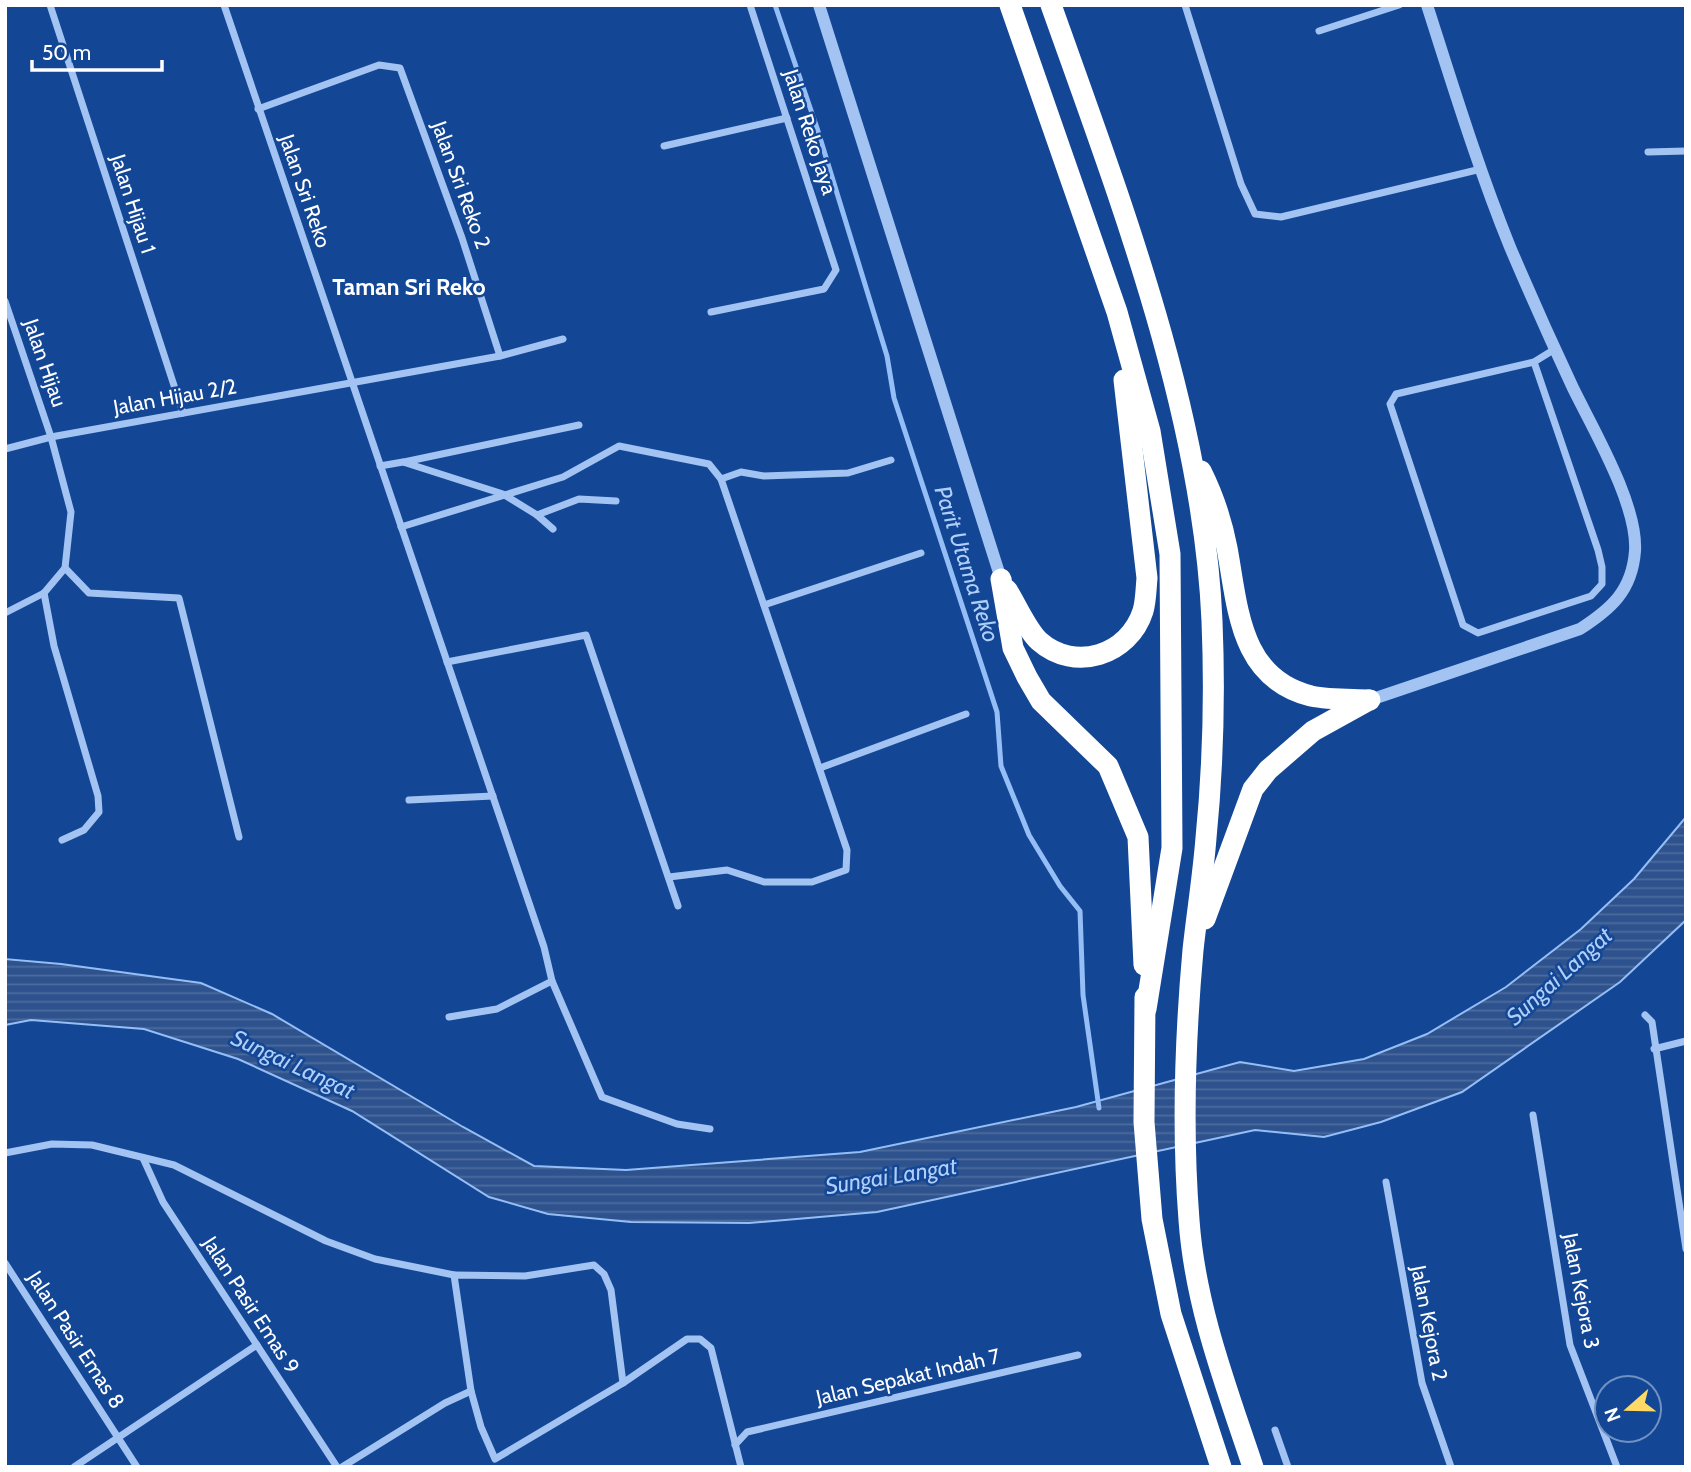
<svg xmlns="http://www.w3.org/2000/svg" width="1691" height="1472" viewBox="0 0 1691 1472" font-family="Cabin,sans-serif">
	<defs>
		<pattern id="water-rules" width="6" height="5" patternUnits="userSpaceOnUse" patternTransform="scale(1.75)"><rect width="6" height="5" fill="#2d528d"/><path d="M0 2.5h6" fill="none" stroke="#4c6c9e"/></pattern>
	</defs>
	<rect width="100%" height="100%" fill="#134796"/>
	<polygon fill="url(#water-rules)" stroke="#95bef6" stroke-width="2" points="1686,817 1686,920 1620,982 1462,1092 1381,1122 1324,1137 1255,1130 877,1212 749,1223 631,1222 548,1214 489,1197 352,1111 238,1059 144,1029 31,1020 5,1025 5,959 61,964 201,983 272,1014 463,1127 534,1166 626,1170 860,1152 1076,1107 1240,1062 1294,1071 1364,1059 1427,1034 1506,987 1581,929 1634,879"/>
	<g fill="none" stroke-linecap="round" stroke-linejoin="round">
		<polyline stroke="#95bef6" stroke-width="5" points="775,5 817,128 887,356 894,398 997,712 1001,766 1029,835 1060,886 1080,911 1083,995 1099,1108"/>
		<g stroke="#a3c4f3" stroke-width="7">
			<polyline points="50,5 183,413"/>
			<polyline points="224,5 544,947 552,981 497,1009 449,1017"/>
			<polyline points="1185,5 1241,184 1255,214 1281,217 1481,169"/>
			<polyline points="1319,31 1399,5"/>
			<polyline points="258,109 379,65 400,68 462,238 500,356"/>
			<polyline points="664,146 787,118"/>
			<polyline points="1648,152 1686,151"/>
			<polyline points="5,301 51,437 71,512 65,568 44,593 5,613"/>
			<polyline points="711,312 824,289 836,270 750,5"/>
			<polyline points="1534,362 1598,550 1602,567 1602,584 1591,596 1478,633 1463,625 1390,404 1396,394 1534,362 1555,349"/>
			<polyline points="5,449 51,437 500,356 563,339"/>
			<polyline points="404,462 579,425"/>
			<polyline points="380,466 403,462 503,494 537,515 553,529"/>
			<polyline points="721,479 741,472 764,476 848,473 891,460"/>
			<polyline points="537,515 579,499 616,501"/>
			<polyline points="401,527 563,477 619,446 709,464 721,479 847,850 846,870 812,882 764,882 727,870 669,877"/>
			<polyline points="65,568 89,593 179,598 239,837"/>
			<polyline points="44,593 54,646 98,796 99,812 84,830 62,840"/>
			<polyline points="764,605 921,553"/>
			<polyline points="447,662 586,635 678,906"/>
			<polyline points="820,768 966,714"/>
			<polyline points="409,800 493,796"/>
			<polyline points="552,981 602,1097 677,1124 710,1129"/>
			<polyline points="1645,1015 1652,1022 1686,1249"/>
			<polyline points="1654,1049 1686,1041"/>
			<polyline points="1533,1115 1570,1345 1617,1467"/>
			<polyline points="5,1153 52,1144 92,1145 174,1165 326,1241 375,1259 454,1275"/>
			<polyline points="143,1158 163,1202 337,1467"/>
			<polyline points="1386,1182 1422,1383 1451,1467"/>
			<polyline points="5,1263 137,1467"/>
			<polyline points="471,1391 454,1275 525,1276 594,1265 604,1274 611,1290 623,1383"/>
			<polyline points="1275,1430 1288,1467"/>
			<polyline points="735,1445 747,1432 1078,1355"/>
			<polyline points="74,1467 257,1345"/>
			<polyline points="342,1467 445,1403 471,1391 481,1427 495,1459 623,1383 687,1339 700,1339 711,1348 741,1467"/>
		</g>
		<g stroke="#a3c4f3" stroke-width="12">
			<polyline points="819,5 1001,579"/>
			<path d="M1370,700L1580,629C1611,609 1632,591 1635,551C1638,505 1593,429 1573,388C1551,341 1530,294 1510,247C1478,168 1453,86 1427,5"/>
		</g>
		<g stroke="#fff" stroke-width="21">
			<polyline points="1010,5 1117,312 1150,431 1170,554 1172,848 1146,1009"/>
			<path d="M1051,5C1120,199 1203,414 1212,621C1215,693 1213,767 1206,838C1203,876 1197,913 1193,950C1185,1039 1182,1131 1189,1220C1195,1306 1226,1386 1253,1467"/>
			<path d="M1201,471C1213,495 1222,522 1227,548C1238,607 1239,678 1311,696C1330,700 1351,699 1370,700"/>
			<polyline points="1001,579 1013,648 1027,677 1041,701 1108,766 1138,837 1144,965"/>
			<path d="M1007,590C1016,604 1027,630 1039,641C1075,673 1129,655 1143,611C1146,601 1146,588 1147,578L1124,380"/>
			<polyline points="1205,919 1253,789 1268,770 1313,731 1369,700"/>
			<polyline points="1145,997 1144,1122 1152,1219 1171,1314 1221,1467"/>
		</g>
	</g>
	<g text-anchor="middle" stroke-width="5" stroke-linejoin="round" paint-order="stroke">
		<g font-size="21" fill="#fff" stroke="#134796">
			<text transform="translate(810 132) rotate(72)" y="7">Jalan Reko Jaya</text>
			<text transform="translate(461 185) rotate(70)" y="7">Jalan Sri Reko 2</text>
			<text transform="translate(305 191) rotate(71)" y="7">Jalan Sri Reko</text>
			<text transform="translate(133 204) rotate(72)" y="7">Jalan Hijau 1</text>
			<text transform="translate(45 363) rotate(71)" y="7">Jalan Hijau</text>
			<text transform="translate(175 397) rotate(-10)" y="7">Jalan Hijau 2/2</text>
			<text transform="translate(1581 1291) rotate(79)" y="7">Jalan Kejora 3</text>
			<text transform="translate(251 1305) rotate(57)" y="7">Jalan Pasir Emas 9</text>
			<text transform="translate(1429 1323) rotate(79)" y="7">Jalan Kejora 2</text>
			<text transform="translate(76 1340) rotate(57)" y="7">Jalan Pasir Emas 8</text>
			<text transform="translate(908 1377) rotate(-13)" y="7">Jalan Sepakat Indah 7</text>
		</g>
		<g font-size="23" font-weight="bold" fill="#fff" stroke="#134796">
			<text x="409" y="295">Taman Sri Reko</text>
		</g>
		<g font-size="23" font-style="italic" fill="#afcef9" stroke="#134796">
			<text transform="translate(967 564) rotate(72)" y="8">Parit Utama Reko</text>
			<text transform="translate(1559 976) rotate(-42)" y="8">Sungai Langat</text>
			<text transform="translate(293 1064) rotate(25)" y="8">Sungai Langat</text>
			<text transform="translate(891 1176) rotate(-9)" y="8">Sungai Langat</text>
		</g>
	</g>
	<rect width="1691" height="1472" fill="none" stroke="#ffffff" stroke-width="14"/>
	<g transform="translate(1628 1409) rotate(250)"><circle r="33" fill="#134796" stroke="#7191c0" stroke-width="2"/>
	<path d="M0-5L12 26L0 18L-12 26Z" fill="#ffd965"/>
	<text y="-10" font-size="19" font-weight="bold" text-anchor="middle" fill="#ffffff">N</text>
	</g>
	<path d="M32 60v10h130v-10" fill="none" stroke="#ffffff" stroke-width="3.5"/>
	<text x="42" y="60" font-size="21" fill="#ffffff" stroke="#134796" stroke-width="5" paint-order="stroke">50 m</text>
</svg>
